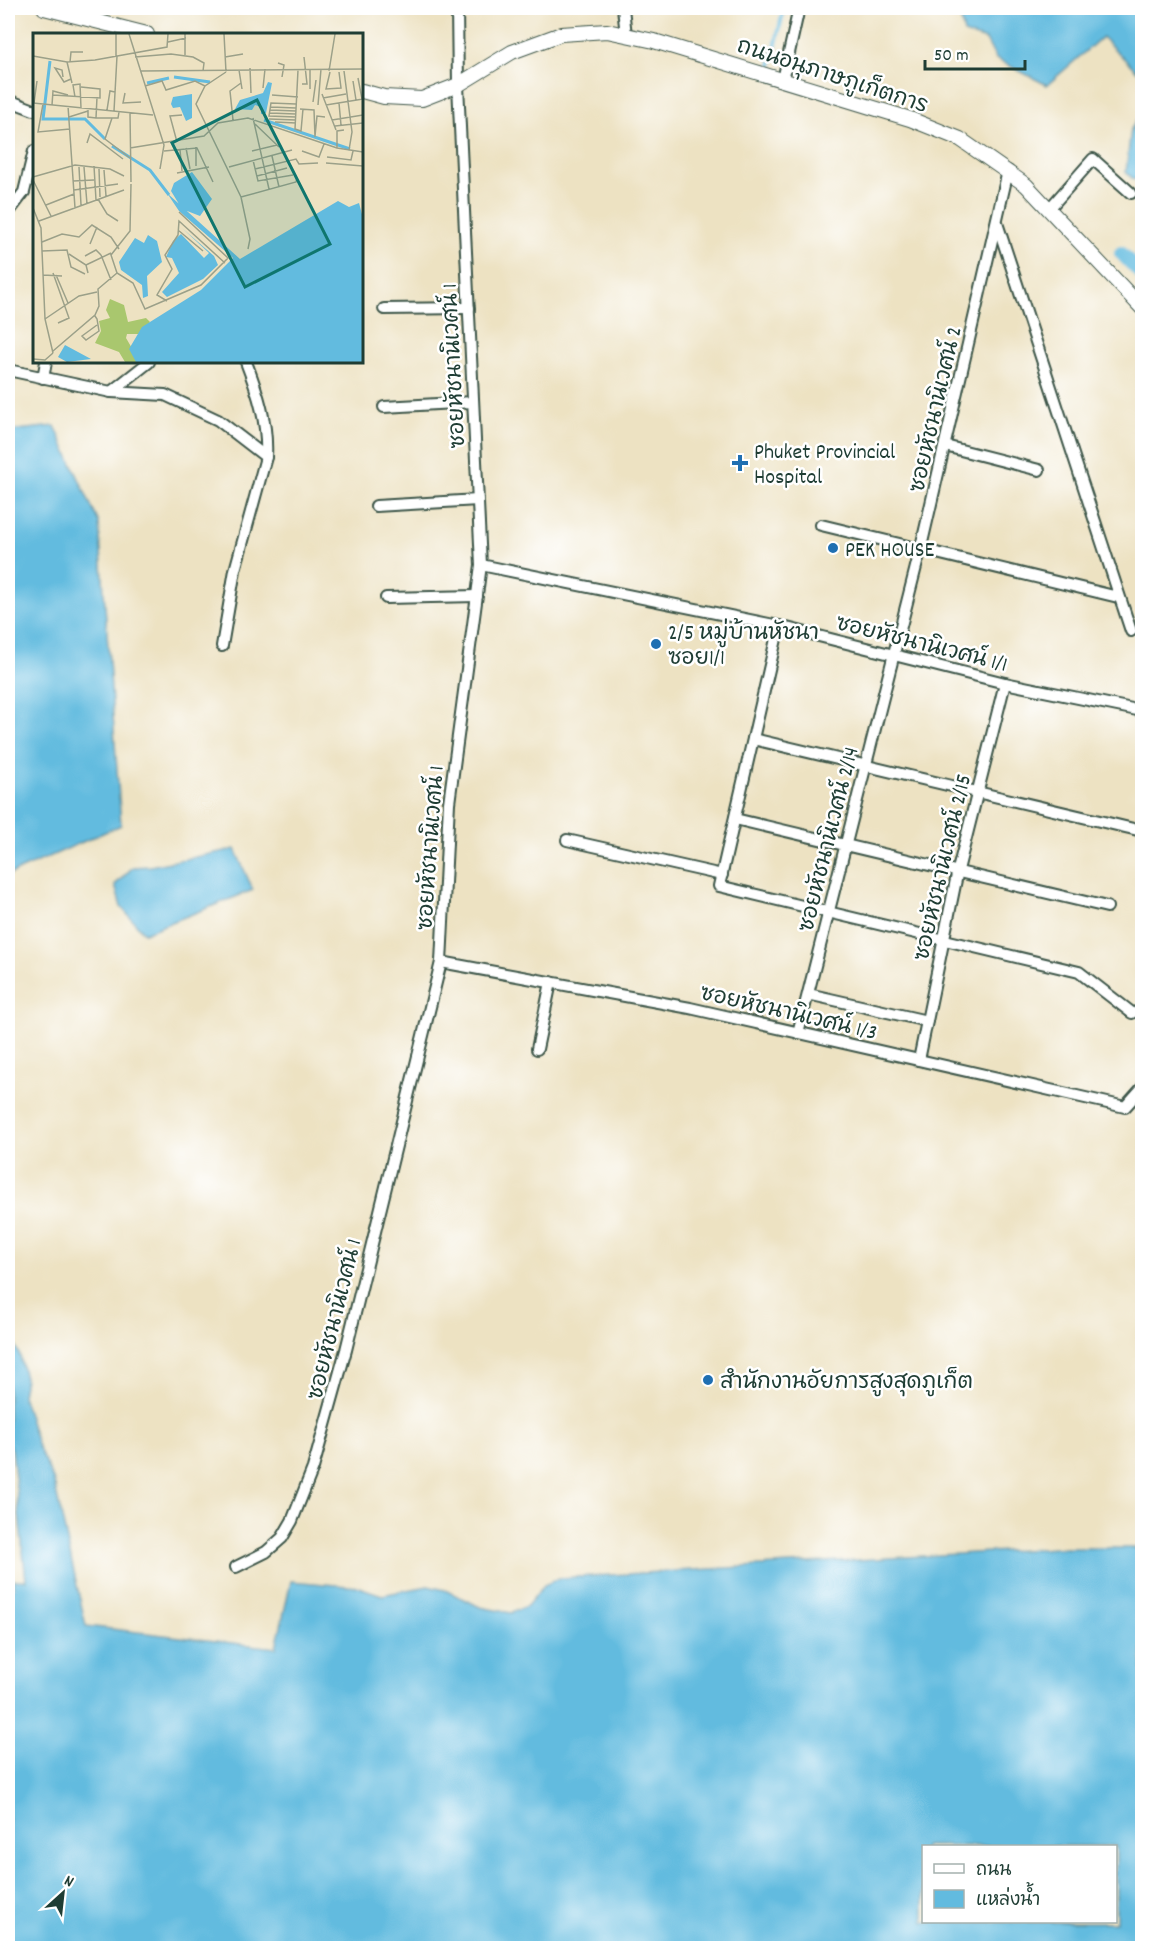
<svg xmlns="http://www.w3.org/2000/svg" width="1150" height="1956" viewBox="0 0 1150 1956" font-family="Dekko,'Playpen Sans Thai',sans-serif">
	<rect width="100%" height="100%" fill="#fff"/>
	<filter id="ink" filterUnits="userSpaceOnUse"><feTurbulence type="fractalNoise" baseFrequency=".0167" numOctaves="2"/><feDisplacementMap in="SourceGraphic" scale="12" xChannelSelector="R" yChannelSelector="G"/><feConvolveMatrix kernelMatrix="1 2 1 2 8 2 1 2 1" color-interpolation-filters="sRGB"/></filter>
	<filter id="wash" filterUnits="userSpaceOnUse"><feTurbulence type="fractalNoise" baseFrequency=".008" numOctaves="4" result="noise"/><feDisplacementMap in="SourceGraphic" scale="24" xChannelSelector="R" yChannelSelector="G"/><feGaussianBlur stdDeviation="1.35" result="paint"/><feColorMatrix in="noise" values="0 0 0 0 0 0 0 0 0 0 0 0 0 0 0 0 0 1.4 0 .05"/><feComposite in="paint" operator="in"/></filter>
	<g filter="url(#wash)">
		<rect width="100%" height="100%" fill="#ede2c2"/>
		<g fill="#62bbdf" stroke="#407c8a" stroke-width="1.5" fill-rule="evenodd">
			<polygon points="958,8 1142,8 1142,76 1102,37 1047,85 996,59 986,40 964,33"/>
			<polygon points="1142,112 1142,173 1134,180 1126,172 1131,129"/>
			<polygon points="55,426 99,523 121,825 8,875 8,431"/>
			<polygon points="235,849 253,890 144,933 121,907 115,885 133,867 150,866"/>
			<path d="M8,1329L20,1356L25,1379L22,1395L37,1444L54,1482L86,1626L276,1648L291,1581L359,1587L382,1595L428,1586L445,1590L480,1607L511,1613L527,1606L544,1585L560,1578L1056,1548H1142V1948H8V1592L14,1588L12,1580H26L12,1450L8,1442ZM1116,1846V1922H924V1846Z"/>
		</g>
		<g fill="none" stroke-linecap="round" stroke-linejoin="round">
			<polyline stroke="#62bbdf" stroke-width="4" points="771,65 784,8"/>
			<polyline stroke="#62bbdf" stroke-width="14" points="1121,253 1142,275"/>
		</g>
	</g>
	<g filter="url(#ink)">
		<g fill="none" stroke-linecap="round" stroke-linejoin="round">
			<defs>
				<g id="minor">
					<polyline points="623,8 626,35"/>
					<polyline points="783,80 799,8"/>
					<polyline points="8,100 34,110"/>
					<polyline points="1049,209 1093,159 1131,193"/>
					<polyline points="8,213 24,192 34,151"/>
					<polyline points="997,223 1131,631"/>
					<polyline points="384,309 469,308"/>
					<polyline points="8,370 111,392 165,395 218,420 266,457"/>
					<polyline points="43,378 46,362"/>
					<polyline points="111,392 149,362"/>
					<polyline points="384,407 473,402"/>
					<polyline points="945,446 1039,470"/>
					<polyline points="376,506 478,500"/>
					<polyline points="821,525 1118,597"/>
					<polyline points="481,565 779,626 1005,683 1142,711"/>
					<polyline points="386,598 477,596"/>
					<polyline points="779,626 719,886 1079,972 1132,1013"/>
					<path d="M222,646L235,570L266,457C268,423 258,393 246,362"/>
					<polyline points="753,739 1142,831"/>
					<polyline points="735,819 1107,907"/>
					<polyline points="567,840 722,875"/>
					<polyline points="441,962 690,1008 1125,1107 1142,1088"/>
					<polyline points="808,994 927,1021"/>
					<polyline points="798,1033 921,547 1008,171"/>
					<polyline points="537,1049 551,982"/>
					<polyline points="919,1060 958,870 1005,683"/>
					<polyline points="236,1567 266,1552 282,1538 292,1521 313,1468 346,1350 441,962 449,803 481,565 458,85 457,8"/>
				</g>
				<g id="tertiary">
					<polyline points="44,8 147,34"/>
					<polyline points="362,91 384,97 422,99 458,85 512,52 561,34 607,31 654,41 910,119 960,139 1026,185 1142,308"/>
				</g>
			</defs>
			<use href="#minor" stroke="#3e5649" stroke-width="14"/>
			<use href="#tertiary" stroke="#3e5649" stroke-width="16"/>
			<use href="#minor" stroke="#fff" stroke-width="10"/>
			<use href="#tertiary" stroke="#fff" stroke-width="14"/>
		</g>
	</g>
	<g fill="#1f6fb2" stroke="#fff" stroke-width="2">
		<path d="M737 454h6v6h6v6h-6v6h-6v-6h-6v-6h6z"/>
		<circle cx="833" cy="548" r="6"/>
		<circle cx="656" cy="644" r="6"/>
		<circle cx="708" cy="1380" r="6"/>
	</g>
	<g text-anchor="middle" stroke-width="5" stroke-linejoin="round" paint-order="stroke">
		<g font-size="22" fill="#1f3d34" stroke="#fff">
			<text transform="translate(833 74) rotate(18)" y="8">ถนนอนุภาษภูเก็ตการ</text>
			<text transform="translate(452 366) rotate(-93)" y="8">ซอยหัชนานิเวศน์ 1</text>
			<text transform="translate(934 409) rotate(-77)" y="8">ซอยหัชนานิเวศน์ 2</text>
			<text transform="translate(922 642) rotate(14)" y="8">ซอยหัชนานิเวศน์ 1/1</text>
			<text transform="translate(827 839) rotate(-76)" y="8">ซอยหัชนานิเวศน์ 2/14</text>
			<text transform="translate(429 848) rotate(-86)" y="8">ซอยหัชนานิเวศน์ 1</text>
			<text transform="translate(941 867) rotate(-77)" y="8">ซอยหัชนานิเวศน์ 2/15</text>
			<text transform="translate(789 1011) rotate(13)" y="8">ซอยหัชนานิเวศน์ 1/3</text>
			<text transform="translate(333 1319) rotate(-76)" y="8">ซอยหัชนานิเวศน์ 1</text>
		</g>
		<g font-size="22" fill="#1f3d34" stroke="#fff" text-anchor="start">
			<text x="754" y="458">Phuket Provincial<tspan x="754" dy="25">Hospital</tspan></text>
			<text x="845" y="556">PEK HOUSE</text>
			<text x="668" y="639">2/5 หมู่บ้านหัชนา<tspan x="668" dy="25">ซอย1/1</tspan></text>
			<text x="720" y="1388">สำนักงานอัยการสูงสุดภูเก็ต</text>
		</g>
	</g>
	<g transform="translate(33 33)">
		<rect width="330" height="330" fill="#ede2c2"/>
		<path d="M77,266L91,272L95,289L113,285L117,289L107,301H94L93,305L107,329H92L86,319L62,310L68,298L66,288L77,285L73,277Z" fill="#a9c76e"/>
		<path d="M235,49L239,50L233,80L228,81V74L222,72L219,77L202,76L207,67L230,60ZM159,61V85L153,88L147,74L140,75L138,71L140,64ZM159,139L179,166L167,183L149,176L138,158L141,150ZM134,160L207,226L305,168L316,174L326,170L330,185V329H103L96,316L109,294L168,257L200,225L146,178ZM149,195L181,223L185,232L170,246L134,264L129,259L146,240L139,225L133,224L140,208L148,201L171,225L176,220ZM115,202L124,208L129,229L114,243L115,263L110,265L109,252L88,237L86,229L102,205L111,210ZM32,312L58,326L34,329L25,324Z" fill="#62bbdf"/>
		<path fill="none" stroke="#62bbdf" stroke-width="3" d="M17,28L10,86H52L72,106M141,44L177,49M114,50L136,45M231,87L317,116M79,113L117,137L136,162"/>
		<path fill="none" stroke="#9ba089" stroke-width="1.5" d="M83,1V23M96,1L131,112L127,136M191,1L193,39M135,9L153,5M152,22V1M0,23L34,29L62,27L134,14L135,1M102,24L138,21L160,24L171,30L170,38M192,24L210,21M34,29L39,50M37,29L38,19H50M245,30L251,32L249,44M217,35L218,60M277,36V56M206,37L209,56M265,37L262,96L268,98L270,76M108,38L330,36M296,38L302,1M311,38L319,99L316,117M193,39L172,53L163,71L208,164L217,206L215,216M297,39L293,56L308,55L306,39M30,44L29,37L22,35L31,49L38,46M325,45L329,66M320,48L323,67M269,51H274L271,24M112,53L129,48L133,57L162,48L172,53M230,55L232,36M92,60L90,70L108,69M289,61L303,97M20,62L67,65V56L48,54M239,62L265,64M42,64L40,52L47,51L48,75M290,65L313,61M280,69L283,47M0,70L120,82M1,70L4,48M306,70L308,92M10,71L5,99L37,96M19,72L20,58L35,62M285,72L288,36M293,72L330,66M35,73L42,175M238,74L263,75M55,75V84L63,85H85L86,79M267,76L281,77L282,104M74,77L77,58L82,59M237,77L263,78M81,78L84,23M97,80L98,149M237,80L263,81M36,84L55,78M263,84L236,83L238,70L263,71M63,85L64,64M79,85L72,106L97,125M220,85L236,156M236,86L263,87M200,87L197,58L208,50M299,87L330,82M242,89L263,90M222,91L246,114M302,93L330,90M282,103L284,83L292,84M144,109L137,83L149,82M54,110L57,101L90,126M97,115L171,103L185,90L215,85L304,115L330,119M153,115L157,136M304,115V98L311,97M147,117L149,138M131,118L164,115L180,149M219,118L244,112M269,118L286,124L291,111M239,123L246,154M294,124L318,127L320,118M220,127L225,148L260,142M293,130L330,133M61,133L63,167M163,133V114M46,134L48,172M51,134L54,171M196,134L259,117M66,136L67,164M222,136L263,126L266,131L285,130M71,137L73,163M144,140L176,134M224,143L254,135M0,144L42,132L77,136L91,143M0,147L18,183M40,148L61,147M98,151L97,198L78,222L84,240L100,250L112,276L168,252L195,225L146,179M41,157L85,151M208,164L263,149L264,145M65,166L74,181L85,188M13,172L41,161M0,175L8,195L12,286L20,320M6,188L91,157M145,197L170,218M9,209L29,201L46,204L59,192L78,204L86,216M57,211L64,194M9,218L34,217L38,234L52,241M36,221L53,232L55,240M68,222L78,247M52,223L63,217L68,222M53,232L78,220M20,240L36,285L25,290M10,242L29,243M23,242L35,270M134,268L124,262L139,236L132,222L145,202L146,188L192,230M62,283L64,286L66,298L53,307L49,303L64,292M12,286L46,263L64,259M20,318L62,282L66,273L65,256L84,240M0,326L12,327L20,320"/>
		<path fill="#0f766e" fill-opacity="0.15" stroke="#0f766e" stroke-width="3" d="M224,67L297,211L212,254L139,110Z"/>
		<rect width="330" height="330" fill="none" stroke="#1f3d34" stroke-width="3"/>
	</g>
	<rect width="1150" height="1956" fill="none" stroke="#fff" stroke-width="30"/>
	<rect x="922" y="1845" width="195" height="78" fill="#ffffff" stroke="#a5b1ae" stroke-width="1.5"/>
	<rect x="934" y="1864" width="30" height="9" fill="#ffffff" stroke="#a5b1ae" stroke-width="1.5"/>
	<text x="976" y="1875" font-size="18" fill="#1f3d34">ถนน</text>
	<rect x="934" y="1890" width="30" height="18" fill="#62bbdf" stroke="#a5b1ae" stroke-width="1.5"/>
	<text x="976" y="1905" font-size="18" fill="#1f3d34">แหล่งน้ำ</text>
	<g transform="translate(63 1893) rotate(27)" stroke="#ffffff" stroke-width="4.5" paint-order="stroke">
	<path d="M0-4.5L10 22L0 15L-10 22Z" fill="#1f3d34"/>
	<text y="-9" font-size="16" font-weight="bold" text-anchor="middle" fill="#1f3d34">N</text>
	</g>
	<path d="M925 60v9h100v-9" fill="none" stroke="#1f3d34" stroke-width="3"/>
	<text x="934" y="60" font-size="18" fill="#1f3d34" stroke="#ffffff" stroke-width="4.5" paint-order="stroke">50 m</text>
</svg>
